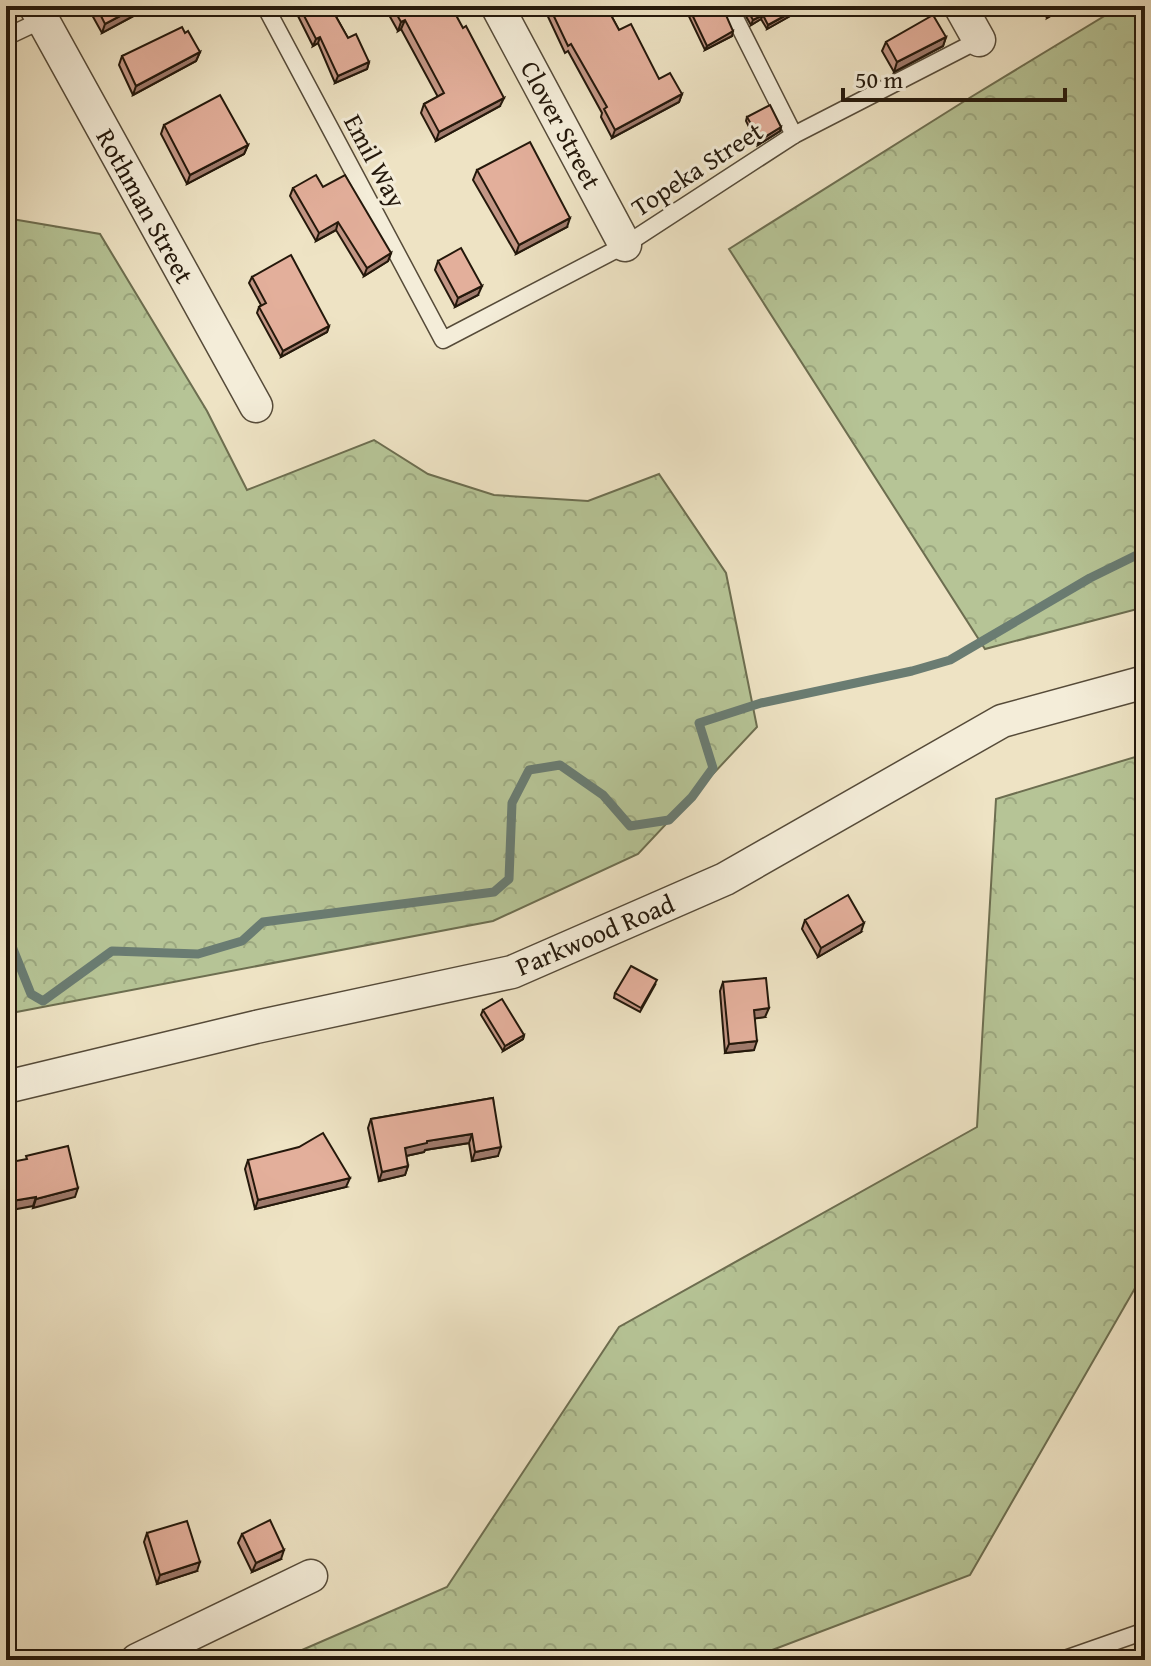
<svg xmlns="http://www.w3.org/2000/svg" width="1151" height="1666" viewBox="0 0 1151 1666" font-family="'Gentium Book Plus',serif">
	<defs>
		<pattern id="forest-crowns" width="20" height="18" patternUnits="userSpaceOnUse" patternTransform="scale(2)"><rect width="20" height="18" fill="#b6c496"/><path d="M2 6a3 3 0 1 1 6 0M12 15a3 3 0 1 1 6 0" fill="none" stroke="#9ca880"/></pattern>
	</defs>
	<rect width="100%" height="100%" fill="#eee3c4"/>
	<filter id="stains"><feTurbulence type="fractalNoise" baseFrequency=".0025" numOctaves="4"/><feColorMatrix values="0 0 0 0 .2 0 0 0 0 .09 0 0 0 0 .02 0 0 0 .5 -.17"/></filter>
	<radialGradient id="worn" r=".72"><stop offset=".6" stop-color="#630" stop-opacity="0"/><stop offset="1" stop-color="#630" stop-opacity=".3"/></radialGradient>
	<g fill="url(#forest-crowns)" stroke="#6d6e50" stroke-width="2">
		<polygon points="1121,6 1145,6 1145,607 985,649 729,249 971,97"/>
		<polygon points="6,218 100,234 207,411 247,490 374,440 428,474 494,495 588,501 659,474 726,573 757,727 638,854 493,921 6,1014"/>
		<polygon points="1145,754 1145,1275 1142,1276 970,1575 746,1660 279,1660 447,1587 619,1327 977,1127 996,799"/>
	</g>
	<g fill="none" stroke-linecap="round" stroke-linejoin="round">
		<polyline stroke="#6a7c72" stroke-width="9" points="6,938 9,939 31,994 43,1001 112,951 198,954 242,941 263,922 494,892 509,879 512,803 529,770 560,765 603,795 630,826 669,820 692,797 713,768 699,723 761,703 912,671 950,660 1090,578 1145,551"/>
		<defs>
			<g id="lane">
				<polyline points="265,6 443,340 625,245 794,135 979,40"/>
				<polyline points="729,6 794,135"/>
				<polyline points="6,37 42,20"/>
				<polyline points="1062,1660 1145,1631"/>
			</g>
			<g id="street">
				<polyline points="35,6 256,406"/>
				<polyline points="497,6 625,245"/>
				<polyline points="960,6 979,40"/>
				<polyline points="6,1087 256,1027 512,972 725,879 1002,721 1145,682"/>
				<polyline points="137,1660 311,1576"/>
			</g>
		</defs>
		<use href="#lane" stroke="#564b39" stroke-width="19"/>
		<use href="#street" stroke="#564b39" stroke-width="35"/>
		<use href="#lane" stroke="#f4edd9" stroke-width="16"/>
		<use href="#street" stroke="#f4edd9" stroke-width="32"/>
	</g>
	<g fill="#c39685" stroke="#24180b" stroke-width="2">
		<polygon points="87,6 152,6 102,33"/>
		<polygon points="293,6 330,6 348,38 369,62 367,69 335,83 318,43 313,46"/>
		<polygon points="384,6 451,6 500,106 436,141 421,113 424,104 438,97 401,29 398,31"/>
		<polygon points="543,6 606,6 619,30 659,79 682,94 679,102 612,138 601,117 602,113 568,51 565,53"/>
		<polygon points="684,6 722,6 732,36 705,50"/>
		<polygon points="740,6 798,6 797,12 767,29 761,19 751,25"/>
		<polygon points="1040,6 1065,6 1064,8 1047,18"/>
		<polygon points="185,33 200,52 196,61 133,95 119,65 122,56"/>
		<polygon points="946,37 943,46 894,72 882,51 886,42"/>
		<polygon points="747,117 780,131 758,145 746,121"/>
		<polygon points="164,125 248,145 244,154 187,184 161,134"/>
		<polygon points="477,170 567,227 516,254 473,180"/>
		<polygon points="323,187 391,253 388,261 364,276 336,230 316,241 290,196 293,188"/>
		<polygon points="438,261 478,295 455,307 435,270"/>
		<polygon points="252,277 329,326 327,332 281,357 257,313 259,307 261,305 249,283"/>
		<polygon points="805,920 861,932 818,957 802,929"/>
		<polygon points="723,982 765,1017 755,1018 754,1050 725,1053 720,991"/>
		<polygon points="655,985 640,1012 614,998 615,993"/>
		<polygon points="483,1010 524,1035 523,1039 503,1051 481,1015"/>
		<polygon points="493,1098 498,1156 472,1161 469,1143 425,1150 424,1152 406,1156 408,1166 405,1175 379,1181 368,1128 371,1119"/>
		<polygon points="248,1160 346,1187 255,1209 245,1169"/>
		<polygon points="147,1533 197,1571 157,1584 144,1542"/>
		<polygon points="242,1534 281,1559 252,1572 238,1543"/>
	</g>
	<g fill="#9f7a6c" stroke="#24180b" stroke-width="2">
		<polygon points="139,6 152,6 102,33 105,24"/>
		<polygon points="1008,6 1016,6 1006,11"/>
		<polygon points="1055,6 1065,6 1064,8 1047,18 1050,9"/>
		<polygon points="799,8 797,12 767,29 768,25"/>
		<polygon points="763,15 761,19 751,25 753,20"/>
		<polygon points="405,20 401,29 398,31 401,22"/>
		<polygon points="733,31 732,36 705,50 707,46"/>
		<polygon points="320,37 318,43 313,46 316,39"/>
		<polygon points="946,37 943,46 894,72 897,62"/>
		<polygon points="200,52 196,61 133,95 136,86"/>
		<polygon points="369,62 367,69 335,83 338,76"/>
		<polygon points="682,94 679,102 612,138 615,130"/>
		<polygon points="504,98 500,106 436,141 439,132"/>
		<polygon points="781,127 780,131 758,145 760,140"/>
		<polygon points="248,145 244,154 187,184 190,175"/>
		<polygon points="570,218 567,227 516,254 519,245"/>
		<polygon points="338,222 336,230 316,241 319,233"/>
		<polygon points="391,253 388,261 364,276 367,268"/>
		<polygon points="482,286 478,295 455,307 458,298"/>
		<polygon points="329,326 327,332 281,357 283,351"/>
		<polygon points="864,923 861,932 818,957 821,948"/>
		<polygon points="769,1008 765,1017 751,1019 754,1010"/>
		<polygon points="524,1035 523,1039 503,1051 505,1046"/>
		<polygon points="757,1041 754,1050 725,1053 729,1044"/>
		<polygon points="472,1134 469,1143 425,1150 424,1152 401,1157 405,1148 427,1141"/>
		<polygon points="501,1147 498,1156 472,1161 475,1152"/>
		<polygon points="408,1166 405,1175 379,1181 382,1172"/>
		<polygon points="350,1178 346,1187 255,1209 258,1200"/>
		<polygon points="78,1188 75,1197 33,1208 36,1199"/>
		<polygon points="36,1197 33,1206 6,1211 6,1202"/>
		<polygon points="284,1550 281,1559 252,1572 256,1563"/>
		<polygon points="200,1562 197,1571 157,1584 160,1575"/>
	</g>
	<g fill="#e3af9b" stroke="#24180b" stroke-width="2">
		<polygon points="96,6 139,6 105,24"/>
		<polygon points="299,6 330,6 348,38 356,34 369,62 338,76 320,37 316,39"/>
		<polygon points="392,6 451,6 463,28 466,26 504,98 439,132 424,104 444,93 405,20 401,22"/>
		<polygon points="549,6 606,6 619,30 631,24 659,79 670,73 682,94 615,130 604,109 607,107 571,44 568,46"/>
		<polygon points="688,6 722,6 733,31 707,46"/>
		<polygon points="745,6 798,6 799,8 768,25 763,15 753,20"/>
		<polygon points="933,15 946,37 897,62 886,42"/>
		<polygon points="182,27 185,33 188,31 200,52 136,86 122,56"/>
		<polygon points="220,95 248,145 190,175 164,125"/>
		<polygon points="770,105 781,127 760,140 747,117"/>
		<polygon points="530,142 570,218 519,245 477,170"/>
		<polygon points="316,175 323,187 345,175 391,253 367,268 338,222 319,233 293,188"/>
		<polygon points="461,248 482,286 458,298 438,261"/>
		<polygon points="291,255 329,326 283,351 259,307 266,303 252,277"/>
		<polygon points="848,895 864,923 821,948 805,920"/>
		<polygon points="631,966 657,980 641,1008 615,993"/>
		<polygon points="766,978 769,1008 754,1010 757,1041 729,1044 723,982"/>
		<polygon points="502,999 524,1035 505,1046 483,1010"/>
		<polygon points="493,1098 501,1147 475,1152 472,1134 427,1141 427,1143 405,1148 408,1166 382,1172 371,1119"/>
		<polygon points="323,1133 350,1178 258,1200 248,1160 299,1147"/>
		<polygon points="68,1146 78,1188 36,1199 36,1197 6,1202 6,1163 27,1159 26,1156"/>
		<polygon points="270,1520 284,1550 256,1563 242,1534"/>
		<polygon points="187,1521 200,1562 160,1575 147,1533"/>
	</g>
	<g text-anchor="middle" stroke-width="6" stroke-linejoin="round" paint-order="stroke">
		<g font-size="26" fill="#24180b" stroke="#f4edd9">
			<text transform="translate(561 125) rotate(62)" y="9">Clover Street</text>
			<text transform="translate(375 161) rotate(62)" y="9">Emil Way</text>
			<text transform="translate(697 169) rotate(-33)" y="9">Topeka Street</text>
			<text transform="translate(145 206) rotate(61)" y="9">Rothman Street</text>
			<text transform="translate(595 935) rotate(-23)" y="9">Parkwood Road</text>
		</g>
	</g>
	<rect width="1151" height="1666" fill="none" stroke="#eee3c4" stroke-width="32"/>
	<rect x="8" y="8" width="1135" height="1650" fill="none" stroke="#24180b" stroke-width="4"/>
	<rect x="16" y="16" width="1119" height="1634" fill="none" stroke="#24180b" stroke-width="2"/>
	<path d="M843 88v12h222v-12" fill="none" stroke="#24180b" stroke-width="4"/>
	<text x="855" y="88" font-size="24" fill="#24180b" stroke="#f4edd9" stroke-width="6" paint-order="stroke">50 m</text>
	<rect width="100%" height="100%" filter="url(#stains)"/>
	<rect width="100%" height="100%" fill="url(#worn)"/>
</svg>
